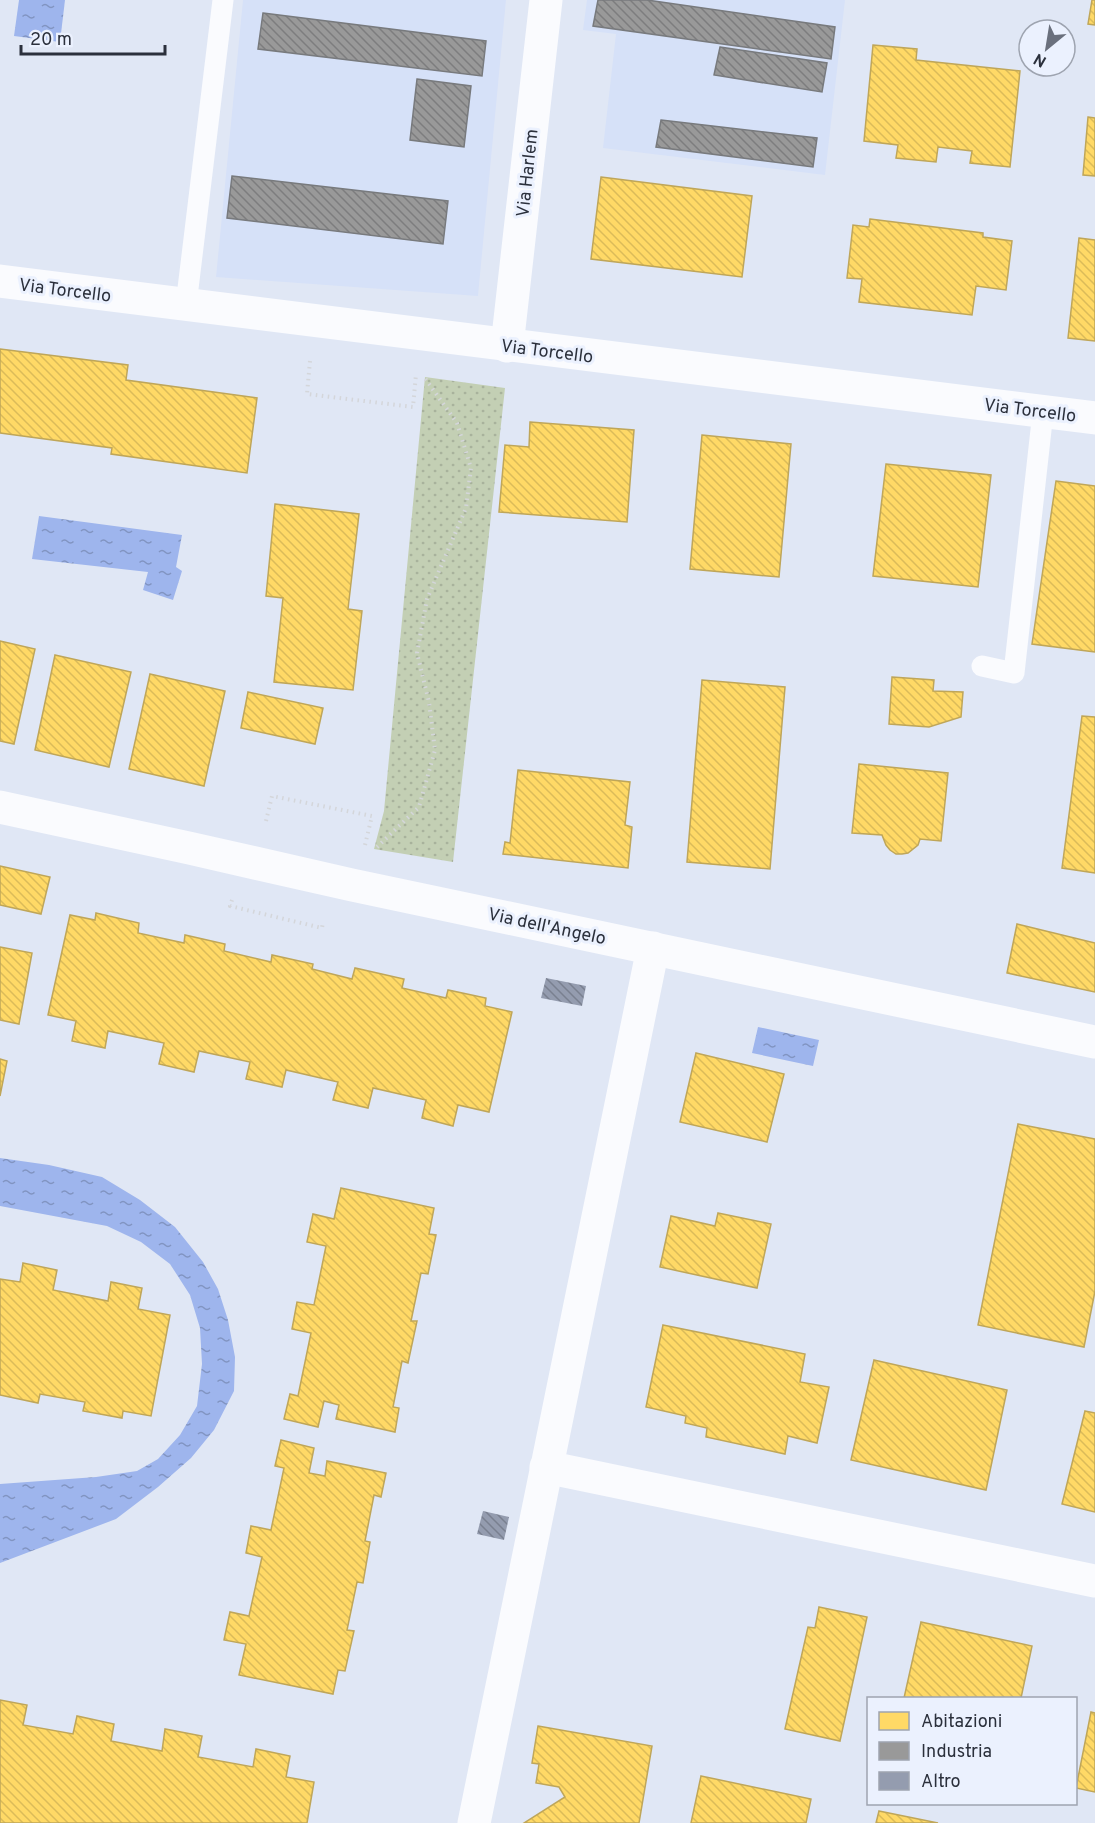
<svg xmlns="http://www.w3.org/2000/svg" width="1095" height="1823" viewBox="0 0 1095 1823" font-family="Overpass,sans-serif">
	<defs>
		<pattern id="park-dots" width="8" height="8" patternUnits="userSpaceOnUse" patternTransform="scale(1.5)"><rect width="8" height="8" fill="#c3cfb4"/><path d="M2 2h.1M6 6h.1" fill="none" stroke="#a8b29c" stroke-width="1.8" stroke-linecap="round"/></pattern>
		<pattern id="water-ripples" width="26" height="14" patternUnits="userSpaceOnUse" patternTransform="scale(1.5)"><rect width="26" height="14" fill="#9eb5ed"/><path d="M2 4q2-2 4 0t4 0M15 11q2-2 4 0t4 0" fill="none" stroke="#8194c1"/></pattern>
		<pattern id="homes-back-hatch" width="6" height="6" patternUnits="userSpaceOnUse" patternTransform="scale(1.5)"><rect width="6" height="6" fill="#ffd966"/><path d="M-1 5l2 2M0 0l6 6M5-1l2 2" fill="none" stroke="#dbbb59"/></pattern>
		<pattern id="industry-back-hatch" width="6" height="6" patternUnits="userSpaceOnUse" patternTransform="scale(1.5)"><rect width="6" height="6" fill="#999"/><path d="M-1 5l2 2M0 0l6 6M5-1l2 2" fill="none" stroke="#7d7d7e"/></pattern>
		<pattern id="building-back-hatch" width="6" height="6" patternUnits="userSpaceOnUse" patternTransform="scale(1.5)"><rect width="6" height="6" fill="#949caf"/><path d="M-1 5l2 2M0 0l6 6M5-1l2 2" fill="none" stroke="#798090"/></pattern>
	</defs>
	<rect width="100%" height="100%" fill="#e0e7f5"/>
	<g fill="#d6e1f8">
		<polygon points="243,0 506,0 478,296 216,277"/>
		<polygon points="587,0 845,0 825,175 603,148 616,34 583,30"/>
	</g>
	<polygon fill="url(#park-dots)" points="425,377 505,388 453,862 374,849 384,811"/>
	<g fill="url(#water-ripples)">
		<polygon points="19,0 65,0 60,42 14,36"/>
		<polygon points="39,516 182,535 176,567 182,571 173,600 143,590 148,572 32,559"/>
		<polygon points="758,1027 819,1040 813,1066 752,1053"/>
		<polygon points="0,1158 49,1165 102,1177 140,1200 175,1227 203,1262 218,1289 228,1320 235,1357 234,1391 214,1430 191,1458 158,1487 116,1519 0,1563 0,1484 96,1477 137,1471 158,1459 180,1435 197,1406 202,1364 200,1328 190,1295 170,1264 141,1242 107,1226 0,1206"/>
	</g>
	<g fill="url(#homes-back-hatch)" stroke="#bfa659" stroke-width="1.5">
		<polygon points="1092,0 1095,0 1095,25 1088,24"/>
		<polygon points="873,45 917,49 916,60 1020,71 1010,167 970,163 972,151 938,147 936,162 896,158 898,145 864,141"/>
		<polygon points="1088,117 1095,118 1095,176 1083,175"/>
		<polygon points="601,177 752,196 742,277 591,259"/>
		<polygon points="870,219 983,233 983,237 1012,241 1006,290 976,286 972,315 859,302 862,279 847,278 853,225 869,227"/>
		<polygon points="1079,238 1095,240 1095,341 1068,338"/>
		<polygon points="0,349 128,365 126,380 257,398 247,473 111,454 112,448 0,433"/>
		<polygon points="530,422 634,430 627,522 499,512 505,445 529,447"/>
		<polygon points="702,435 791,444 779,577 690,569"/>
		<polygon points="886,464 991,475 978,587 873,576"/>
		<polygon points="1056,481 1095,486 1095,652 1032,644"/>
		<polygon points="275,504 359,514 348,609 362,611 353,690 274,682 283,598 266,596"/>
		<polygon points="0,641 35,649 14,744 0,741"/>
		<polygon points="55,655 131,672 109,767 35,750"/>
		<polygon points="150,674 225,691 204,786 129,769"/>
		<polygon points="892,677 934,680 933,691 963,692 961,717 929,727 889,724"/>
		<polygon points="702,680 785,687 770,869 687,862"/>
		<polygon points="248,692 323,708 315,744 241,728"/>
		<polygon points="1082,716 1095,717 1095,873 1062,868"/>
		<polygon points="859,764 948,773 941,841 920,839 918,845 908,853 902,854 896,854 890,850 886,845 882,835 852,833"/>
		<polygon points="518,770 630,782 625,825 632,827 628,868 503,854 505,842 510,843"/>
		<polygon points="0,866 50,877 41,914 0,905"/>
		<polygon points="96,913 139,923 138,933 184,943 185,935 225,944 224,951 271,962 272,955 313,964 312,969 352,979 355,968 404,979 402,988 446,998 448,990 486,998 485,1006 512,1012 489,1112 458,1105 453,1126 422,1118 426,1100 373,1088 368,1108 333,1100 338,1082 286,1070 282,1087 246,1079 250,1062 199,1051 194,1072 159,1064 164,1043 108,1031 105,1048 72,1041 76,1021 48,1015 70,915 95,920"/>
		<polygon points="1017,924 1095,943 1095,992 1007,973"/>
		<polygon points="0,947 32,953 19,1024 0,1020"/>
		<polygon points="696,1053 784,1074 767,1142 680,1122"/>
		<polygon points="0,1059 7,1061 0,1096"/>
		<polygon points="1018,1124 1095,1139 1095,1291 1084,1347 978,1325"/>
		<polygon points="341,1188 434,1208 429,1234 436,1235 428,1274 421,1273 411,1321 417,1321 408,1363 402,1361 393,1407 399,1408 395,1432 336,1419 339,1405 324,1401 318,1427 284,1419 290,1394 298,1396 311,1333 292,1329 297,1302 314,1305 326,1246 307,1242 313,1214 334,1219"/>
		<polygon points="718,1213 771,1224 757,1288 660,1267 671,1216 715,1226"/>
		<polygon points="23,1263 57,1270 53,1290 108,1301 111,1282 142,1288 138,1309 170,1315 151,1416 123,1411 122,1418 83,1411 85,1402 40,1394 38,1403 0,1395 0,1279 20,1282"/>
		<polygon points="663,1325 805,1354 800,1382 829,1387 817,1443 788,1436 785,1454 706,1437 707,1428 685,1423 686,1416 646,1407"/>
		<polygon points="874,1360 1007,1390 986,1490 851,1460"/>
		<polygon points="1085,1411 1095,1413 1095,1512 1062,1504"/>
		<polygon points="281,1440 314,1448 309,1473 325,1476 327,1461 386,1473 381,1497 374,1495 365,1541 370,1542 363,1583 357,1582 347,1630 354,1631 345,1671 338,1670 333,1694 239,1675 246,1644 224,1640 230,1612 249,1616 262,1557 246,1553 251,1526 271,1530 284,1468 275,1466"/>
		<polygon points="819,1607 867,1617 840,1741 785,1729 808,1627 815,1628"/>
		<polygon points="921,1622 1032,1646 1021,1698 904,1698"/>
		<polygon points="0,1700 27,1705 23,1725 73,1734 77,1716 114,1724 111,1741 162,1751 165,1729 202,1736 198,1757 253,1767 256,1749 290,1756 286,1777 314,1782 307,1823 0,1823"/>
		<polygon points="1091,1712 1095,1713 1095,1792 1076,1788"/>
		<polygon points="538,1726 652,1746 639,1823 524,1823 565,1797 559,1787 536,1783 539,1764 532,1763"/>
		<polygon points="701,1776 811,1799 806,1823 691,1823"/>
		<polygon points="879,1811 938,1823 876,1823"/>
	</g>
	<g fill="url(#industry-back-hatch)" stroke="#787a7d" stroke-width="1.5">
		<polygon points="598,0 647,0 835,27 831,59 593,26"/>
		<polygon points="263,13 486,41 482,76 258,49"/>
		<polygon points="720,47 827,63 822,92 714,75"/>
		<polygon points="417,79 471,86 464,147 410,140"/>
		<polygon points="661,120 817,138 813,167 656,147"/>
		<polygon points="232,176 448,201 443,244 227,218"/>
	</g>
	<g fill="url(#building-back-hatch)">
		<polygon points="546,978 586,986 582,1006 541,998"/>
		<polygon points="483,1511 509,1517 504,1540 477,1534"/>
	</g>
	<g fill="none" stroke-linecap="round" stroke-linejoin="round">
		<g stroke="#d4d6da" stroke-width="4" stroke-dasharray="1.5 4.5" stroke-linecap="butt">
			<polyline points="310,361 307,394 413,407 416,374"/>
			<polyline points="266,821 272,796 372,816 365,845"/>
			<polyline points="377,847 419,807 435,750 429,702 417,653 427,599 466,508 471,468 457,423 424,377"/>
			<polyline points="232,900 230,906 322,928 323,922"/>
		</g>
		<g stroke="#fafbfe" stroke-width="21">
			<polyline points="186,305 223,0"/>
			<polyline points="982,666 1014,673 1043,412"/>
		</g>
		<g stroke="#fafbfe" stroke-width="33">
			<polyline points="0,281 1095,418"/>
			<polyline points="507,346 546,0"/>
			<polyline points="0,807 189,848 352,885 1095,1042"/>
			<polyline points="546,1467 1095,1581"/>
			<polyline points="474,1823 653,948"/>
		</g>
	</g>
	<g text-anchor="middle" stroke-width="6" stroke-linejoin="round" paint-order="stroke">
		<g font-size="18" fill="#2b303c" stroke="#ebf1fe">
			<text transform="translate(527 173) rotate(-84)" y="6">Via Harlem</text>
			<text transform="translate(65 290) rotate(7)" y="6">Via Torcello</text>
			<text transform="translate(547 351) rotate(7)" y="6">Via Torcello</text>
			<text transform="translate(1030 410) rotate(7)" y="6">Via Torcello</text>
			<text transform="translate(547 926) rotate(12)" y="6">Via dell'Angelo</text>
		</g>
	</g>
	<rect x="867" y="1697" width="210" height="108" fill="#ebf1fe" stroke="#9ea4b0" stroke-width="1.5"/>
	<rect x="879" y="1712" width="30" height="18" fill="#ffd966" stroke="#9ea4b0" stroke-width="1.5"/>
	<text x="921" y="1727" font-size="18" fill="#2b303c">Abitazioni</text>
	<rect x="879" y="1742" width="30" height="18" fill="#999999" stroke="#9ea4b0" stroke-width="1.5"/>
	<text x="921" y="1757" font-size="18" fill="#2b303c">Industria</text>
	<rect x="879" y="1772" width="30" height="18" fill="#949caf" stroke="#9ea4b0" stroke-width="1.5"/>
	<text x="921" y="1787" font-size="18" fill="#2b303c">Altro</text>
	<g transform="translate(1047 48) rotate(210)"><circle r="28" fill="#ebf1fe" stroke="#9ea4b0" stroke-width="1.5"/>
	<path d="M0-4.5L10 22L0 15L-10 22Z" fill="#6a707d"/>
	<text y="-9" font-size="16" font-weight="bold" text-anchor="middle" fill="#2b303c">N</text>
	</g>
	<path d="M21 45v9h144v-9" fill="none" stroke="#2b303c" stroke-width="3"/>
	<text x="30" y="45" font-size="18" fill="#2b303c" stroke="#ebf1fe" stroke-width="4.5" paint-order="stroke">20 m</text>
</svg>
